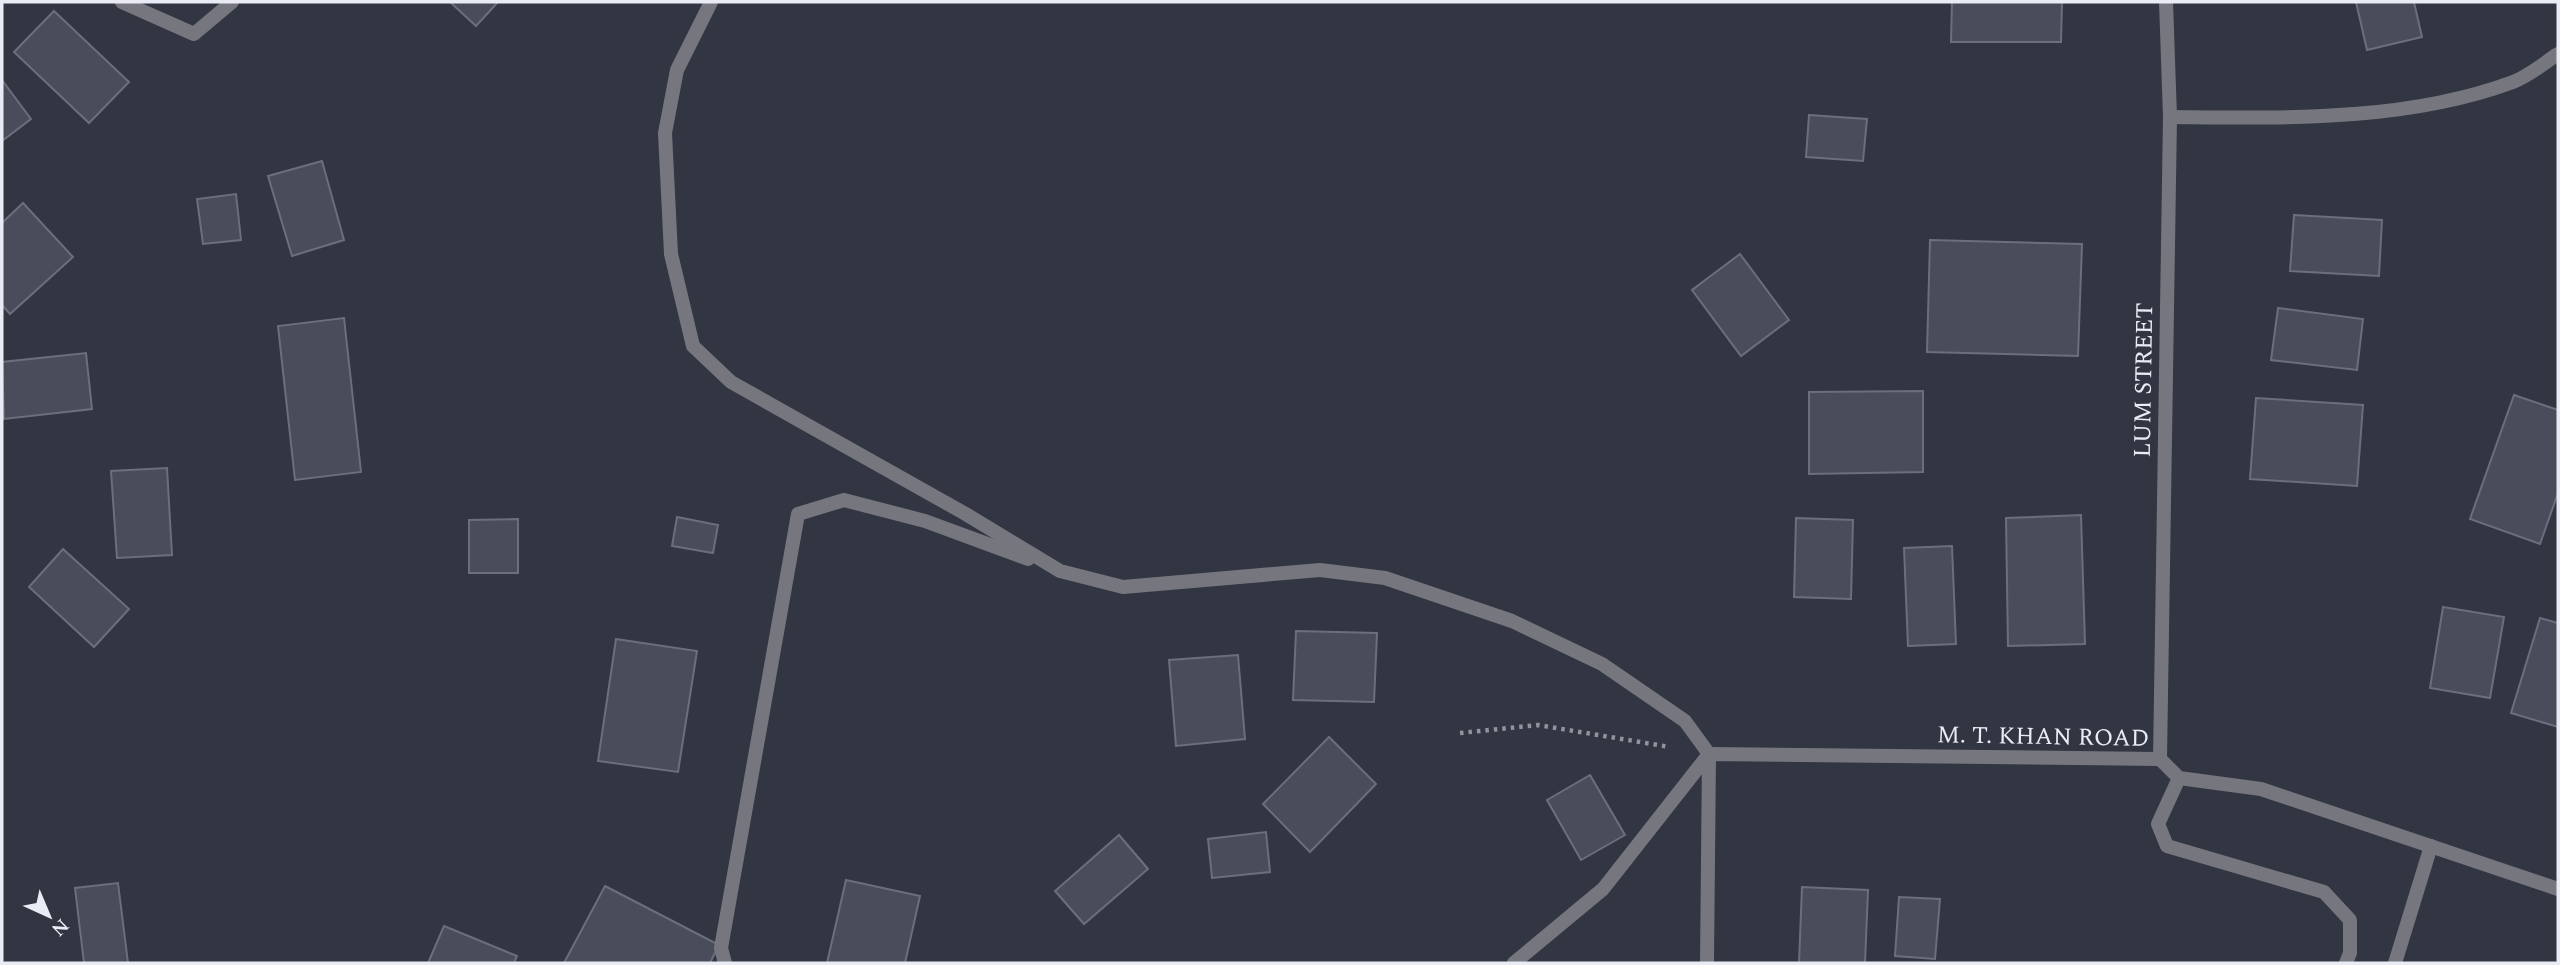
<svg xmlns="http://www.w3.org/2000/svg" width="2560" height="965" viewBox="0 0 2560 965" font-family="Spectral,serif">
	<rect width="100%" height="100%" fill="#323542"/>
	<g fill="#494c5b" stroke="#6b6e7d" stroke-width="2">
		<polygon points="450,2 498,2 476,26"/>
		<polygon points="1952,2 2062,2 2061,42 1951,42"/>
		<polygon points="2356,2 2414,2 2422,37 2367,50"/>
		<polygon points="54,11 129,82 89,123 14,52"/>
		<polygon points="2,80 31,119 2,141"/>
		<polygon points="1809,115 1867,119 1863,161 1806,157"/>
		<polygon points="322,161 344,240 292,256 268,176"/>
		<polygon points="236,194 241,240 203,244 197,199"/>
		<polygon points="23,203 73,257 10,314 2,305 2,223"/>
		<polygon points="2294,215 2382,220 2379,276 2290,271"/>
		<polygon points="1930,240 2082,244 2078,356 1927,352"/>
		<polygon points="1740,254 1789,320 1741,356 1692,290"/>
		<polygon points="2278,308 2363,319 2357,370 2271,360"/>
		<polygon points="344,318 361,472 295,480 278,326"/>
		<polygon points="86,353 92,409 4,419 2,362"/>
		<polygon points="1923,391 1923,472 1809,474 1809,392"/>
		<polygon points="2514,395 2558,410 2558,493 2540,544 2470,519"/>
		<polygon points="2256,398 2363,405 2357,486 2250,479"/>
		<polygon points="167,468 172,555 117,558 111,471"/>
		<polygon points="2081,515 2085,644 2008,646 2006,518"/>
		<polygon points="677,517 718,525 713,553 672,546"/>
		<polygon points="1796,518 1853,520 1851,599 1794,597"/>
		<polygon points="518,519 518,573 469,573 469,520"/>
		<polygon points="1952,546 1956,644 1908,646 1904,548"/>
		<polygon points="63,549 129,609 94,647 29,587"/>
		<polygon points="2443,607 2504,617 2490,698 2430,688"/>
		<polygon points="2540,618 2558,623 2558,727 2511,713"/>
		<polygon points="1296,631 1377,633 1374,702 1293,700"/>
		<polygon points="616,639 697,651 678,772 598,761"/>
		<polygon points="1238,655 1245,739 1176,746 1169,660"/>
		<polygon points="1329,737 1376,784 1310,852 1263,804"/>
		<polygon points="1590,775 1625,835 1581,860 1547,800"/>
		<polygon points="1266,832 1270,872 1212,878 1208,839"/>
		<polygon points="1119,835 1148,869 1084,924 1055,891"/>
		<polygon points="846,880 920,896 905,963 827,963"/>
		<polygon points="118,883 128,963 84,963 75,888"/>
		<polygon points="605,886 719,945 710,963 564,963"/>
		<polygon points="1802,887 1868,890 1865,963 1799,963"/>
		<polygon points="1899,897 1940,899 1935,959 1895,956"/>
		<polygon points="444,926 517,956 514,963 428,963"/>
	</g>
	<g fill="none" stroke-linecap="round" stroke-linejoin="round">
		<polyline stroke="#91949f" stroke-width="4.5" stroke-dasharray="3.5 5" stroke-linecap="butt" points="1460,733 1538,725 1670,747"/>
		<polyline stroke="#76777e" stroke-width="14" points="2179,778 2158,824 2167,846 2324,892 2350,920 2350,953 2346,963"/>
		<g stroke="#76777e" stroke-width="14">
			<polyline points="122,2 194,34 232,2"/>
			<polyline points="711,2 677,70 665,133 671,254 693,346 731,382 964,513 1060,571 1123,587 1320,570 1385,578 1512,621 1602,664 1685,721 1709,754 1707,963"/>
			<path d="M2170,117C2283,118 2405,122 2513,82C2529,76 2544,63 2558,54"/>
			<polyline points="2160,759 2170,117 2166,2"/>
			<polyline points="725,963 721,948 798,514 844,500 925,521 1028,559"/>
			<polyline points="1514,963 1603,889 1709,754 2160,759 2179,778 2261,789 2558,889"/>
			<polyline points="2395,963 2431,846"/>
		</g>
	</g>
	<g text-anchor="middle" stroke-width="5" stroke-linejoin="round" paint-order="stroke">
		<g font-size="24" fill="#eaecf5" stroke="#323542">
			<text transform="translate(2143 380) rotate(-89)" y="8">LUM STREET</text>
			<text transform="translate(2043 736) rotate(1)" y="8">M. T. KHAN ROAD</text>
		</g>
	</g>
	<rect width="2560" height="965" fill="none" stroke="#eaecf5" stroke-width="7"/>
	<g transform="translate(49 916) rotate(136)" stroke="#323542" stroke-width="5" paint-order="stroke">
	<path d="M0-5L12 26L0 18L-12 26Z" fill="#eaecf5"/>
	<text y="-10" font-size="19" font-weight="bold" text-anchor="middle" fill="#eaecf5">N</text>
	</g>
</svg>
